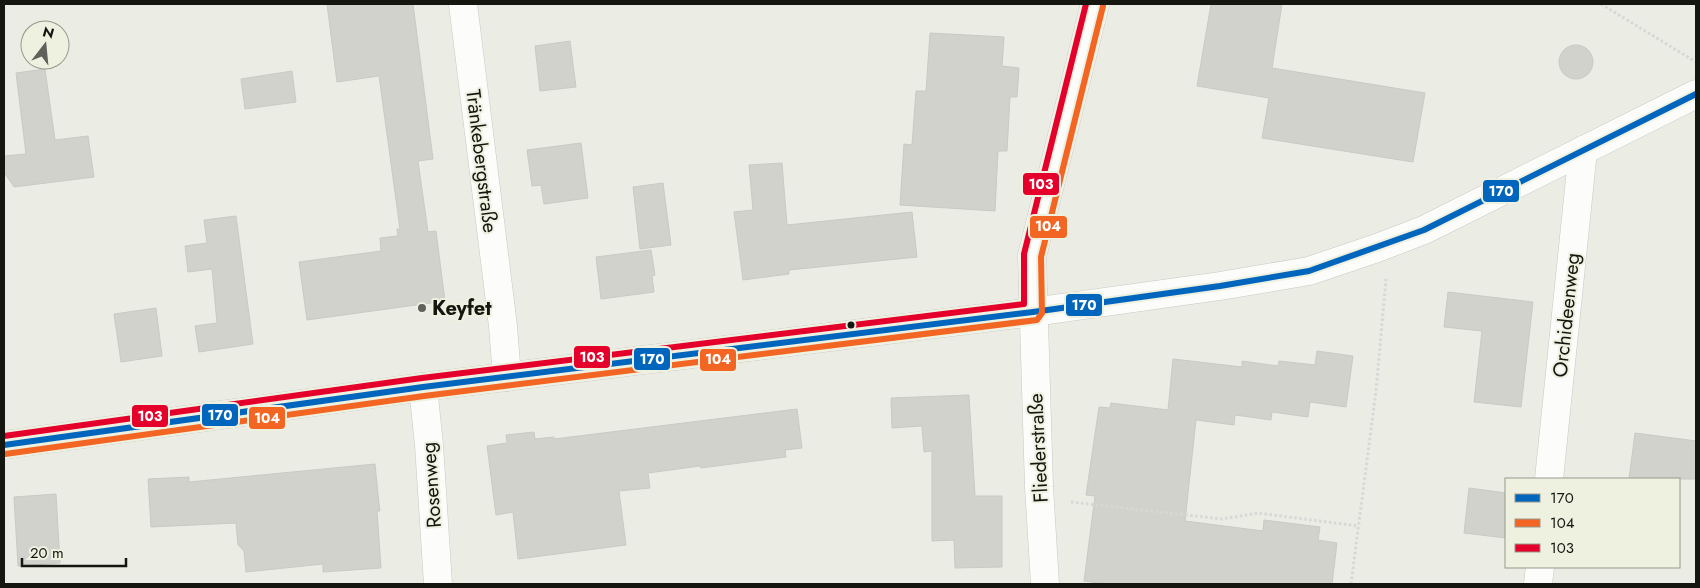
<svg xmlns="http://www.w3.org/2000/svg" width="1700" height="588" viewBox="0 0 1700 588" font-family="Jost,sans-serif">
	<rect width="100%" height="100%" fill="#ebece4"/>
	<g fill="#d1d2cc" stroke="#c9cac4">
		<polygon points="327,4 413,4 433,159 418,161 428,232 436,231 445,301 307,320 299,262 381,251 380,238 398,236 397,229 400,229 379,76 337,82"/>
		<polygon points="1211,4 1282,4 1272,68 1425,93 1413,162 1262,138 1269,98 1197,86"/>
		<polygon points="930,33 1004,37 1002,66 1019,68 1017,97 1010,97 1007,151 998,151 995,211 900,205 904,144 912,145 916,91 926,91"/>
		<polygon points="570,41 576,87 540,91 535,46"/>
		<circle cx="1576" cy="62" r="17"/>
		<polygon points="45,69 55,140 88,136 94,177 14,187 4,172 4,156 26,154 16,73"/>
		<polygon points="292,71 296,102 245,109 241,79"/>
		<polygon points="581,143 588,198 544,204 541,185 532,186 527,150"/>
		<polygon points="782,163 787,225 912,212 917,257 789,270 789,274 743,280 734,212 753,210 749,165"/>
		<polygon points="663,183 671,245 640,249 633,187"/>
		<polygon points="236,216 253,344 199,352 195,326 217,323 212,269 188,272 185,246 207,243 204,220"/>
		<polygon points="651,250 655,275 652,276 654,292 601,299 596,257"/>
		<polygon points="1448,292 1533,302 1521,407 1474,402 1482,331 1444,327"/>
		<polygon points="156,308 162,356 121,362 114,314"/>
		<polygon points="1317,351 1353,356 1346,407 1310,402 1308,417 1272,412 1271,420 1235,415 1234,425 1196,420 1185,521 1263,531 1264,520 1320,527 1318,540 1337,543 1332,584 1105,584 1084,581 1095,496 1086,495 1099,407 1110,408 1111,403 1168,410 1173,359 1242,367 1242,361 1278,366 1279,361 1315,365"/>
		<polygon points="969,395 975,496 1002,496 1002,567 955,568 954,540 932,541 932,451 924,452 922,426 892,428 891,398"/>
		<polygon points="797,409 802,448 785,450 786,457 701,468 700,466 648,473 650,488 619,491 626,545 518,559 513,512 496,515 487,446 507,443 506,435 534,432 535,439 554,437 554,439"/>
		<polygon points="1635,433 1696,441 1696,479 1629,479"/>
		<polygon points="375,464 379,504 380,511 377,511 381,568 323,572 323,564 246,572 244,551 238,545 236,523 151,527 148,479 189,477 189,482"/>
		<polygon points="1469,488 1506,493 1506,538 1464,533"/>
		<polygon points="56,494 60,563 18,566 14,497"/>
	</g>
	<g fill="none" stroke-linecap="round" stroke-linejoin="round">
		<defs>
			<g id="minor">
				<polyline points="463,4 503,326 507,377"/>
				<polyline points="423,387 429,445 438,584"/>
				<polyline points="4,445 423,387 1033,312 1220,286 1309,271 1377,248 1424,230 1696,94"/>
				<polyline points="1549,479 1583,150"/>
				<polyline points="1045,584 1039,487 1032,256 1095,4"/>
				<polyline points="1538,584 1540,567"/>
			</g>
		</defs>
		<use href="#minor" stroke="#c8c9c3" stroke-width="29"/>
		<g stroke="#d7d8d6" stroke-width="3" stroke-dasharray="2.5 2.5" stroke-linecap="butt">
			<polyline points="1601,4 1696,62"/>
			<polyline points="1071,502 1222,519 1258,513 1358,526"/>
			<polyline points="1351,584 1376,391 1386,279"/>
		</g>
		<use href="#minor" stroke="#fcfcfb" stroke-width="28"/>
		<defs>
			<polyline id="bus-1" points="4,445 423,387 1033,312 1220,286 1309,271 1424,230 1696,94"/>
			<polyline id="bus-2" points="5,454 424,396 1037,320 1042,313 1041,257 1103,6"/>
			<polyline id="bus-3" points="4,436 422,378 1024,304 1024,254 1086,4"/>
		</defs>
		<use href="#bus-1" stroke="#eef0e0" stroke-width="10"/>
		<use href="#bus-2" stroke="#eef0e0" stroke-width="10"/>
		<use href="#bus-3" stroke="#eef0e0" stroke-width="10"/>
		<use href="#bus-1" stroke="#0065bd" stroke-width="6"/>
		<use href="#bus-2" stroke="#f26522" stroke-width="6"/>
		<use href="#bus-3" stroke="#e4002b" stroke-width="6"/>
	</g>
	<circle fill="#61615b" stroke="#eef0e0" stroke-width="2" cx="422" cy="308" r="5"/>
	<circle fill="#161611" stroke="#eef0e0" stroke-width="2" cx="851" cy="325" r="4.5"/>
	<g text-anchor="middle" stroke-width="4" stroke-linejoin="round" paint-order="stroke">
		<g font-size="20" fill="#161611" stroke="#eef0e0">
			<text transform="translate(482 161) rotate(83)" y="7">Tränkebergstraße</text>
			<text transform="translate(1566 315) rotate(-84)" y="7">Orchideenweg</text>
			<text transform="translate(1038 448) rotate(-93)" y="7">Fliederstraße</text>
			<text transform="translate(431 485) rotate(-94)" y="7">Rosenweg</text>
		</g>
		<g font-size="20" font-weight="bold" fill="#161611" stroke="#eef0e0" text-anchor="start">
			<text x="432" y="315">Keyfet</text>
		</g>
	</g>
	<g stroke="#eef0e0" stroke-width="2">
		<rect x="1022" y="172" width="38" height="24" rx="5" fill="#e4002b"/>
		<rect x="1482" y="179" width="38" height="24" rx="5" fill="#0065bd"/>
		<rect x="1029" y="215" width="39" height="24" rx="5" fill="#f26522"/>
		<rect x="1065" y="293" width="38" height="24" rx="5" fill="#0065bd"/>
		<rect x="573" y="345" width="38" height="24" rx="5" fill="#e4002b"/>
		<rect x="633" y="347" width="38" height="24" rx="5" fill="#0065bd"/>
		<rect x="699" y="348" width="38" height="24" rx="5" fill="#f26522"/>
		<rect x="201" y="403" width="38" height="24" rx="5" fill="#0065bd"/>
		<rect x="131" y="404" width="38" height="24" rx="5" fill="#e4002b"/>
		<rect x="248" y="406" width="38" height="24" rx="5" fill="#f26522"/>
	</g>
	<g font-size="14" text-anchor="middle" font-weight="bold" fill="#fff">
		<text x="1041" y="189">103</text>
		<text x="1501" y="196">170</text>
		<text x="1048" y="231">104</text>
		<text x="1084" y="310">170</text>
		<text x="592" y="362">103</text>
		<text x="652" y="364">170</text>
		<text x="718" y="364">104</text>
		<text x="220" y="420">170</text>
		<text x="150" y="421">103</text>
		<text x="267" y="423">104</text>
	</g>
	<rect width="1700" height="588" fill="none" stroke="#161611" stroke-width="10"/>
	<rect x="1505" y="478" width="175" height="90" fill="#eef0e0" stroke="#98998d"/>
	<rect x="1515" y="494" width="25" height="8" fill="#0065bd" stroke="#98998d"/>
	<text x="1550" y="503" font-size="15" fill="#161611">170</text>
	<rect x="1515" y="519" width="25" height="8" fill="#f26522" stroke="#98998d"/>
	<text x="1550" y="528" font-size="15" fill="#161611">104</text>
	<rect x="1515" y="544" width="25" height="8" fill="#e4002b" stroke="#98998d"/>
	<text x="1550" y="553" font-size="15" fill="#161611">103</text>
	<g transform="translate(45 45) rotate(16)"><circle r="24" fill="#eef0e0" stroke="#98998d"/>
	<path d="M0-4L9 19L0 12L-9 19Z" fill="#61615b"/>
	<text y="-8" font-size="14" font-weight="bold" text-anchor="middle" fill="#161611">N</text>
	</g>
	<path d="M22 558v8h104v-8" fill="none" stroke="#161611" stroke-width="2.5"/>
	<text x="30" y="558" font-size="15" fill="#161611" stroke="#eef0e0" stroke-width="4" paint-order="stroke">20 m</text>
</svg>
